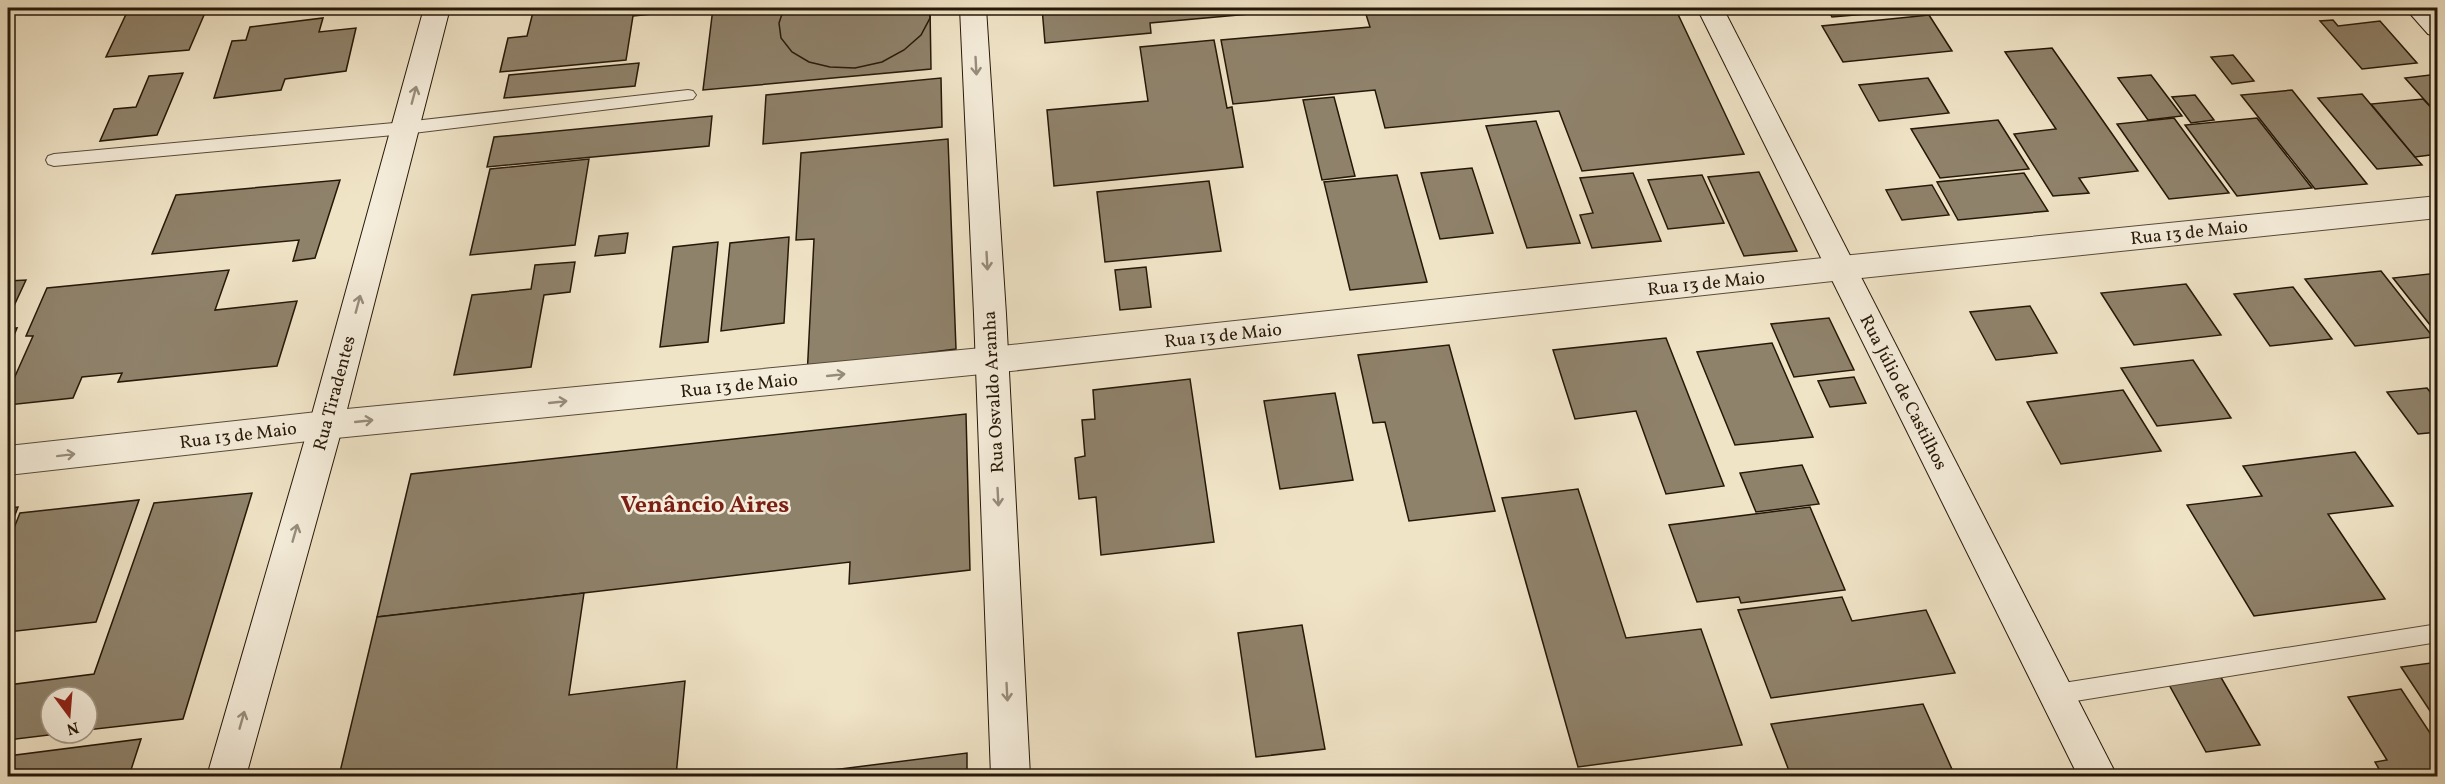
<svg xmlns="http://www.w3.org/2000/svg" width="2445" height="784" viewBox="0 0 2445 784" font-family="Vollkorn,serif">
	<rect width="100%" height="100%" fill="#f0e4c7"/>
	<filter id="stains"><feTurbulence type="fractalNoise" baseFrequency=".00333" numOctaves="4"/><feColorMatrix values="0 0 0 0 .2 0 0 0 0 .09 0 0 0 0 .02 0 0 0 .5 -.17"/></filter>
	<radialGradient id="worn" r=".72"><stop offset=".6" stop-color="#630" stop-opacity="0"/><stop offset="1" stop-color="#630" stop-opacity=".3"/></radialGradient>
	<g fill="#8f826b" stroke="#251808" stroke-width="1.5">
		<polygon points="129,8 207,8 189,50 106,57"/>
		<polygon points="534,8 710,8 633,16 626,60 500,72 508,38 527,36"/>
		<polygon points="713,8 930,8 931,69 703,90"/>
		<polygon points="784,8 929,8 930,18 921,35 904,50 882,62 855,68 830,67 809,62 792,52 781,38 779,23"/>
		<polygon points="1042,8 1293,8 1294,10 1150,23 1151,33 1045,43"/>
		<polygon points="1364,8 1675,8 1744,154 1582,171 1559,111 1385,128 1375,90 1233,104 1221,40 1370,27"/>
		<polygon points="1827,8 1937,8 1832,17"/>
		<polygon points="1929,15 1952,51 1843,62 1822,26"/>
		<polygon points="323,18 319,32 356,28 346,71 285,79 281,90 214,98 232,41 246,40 250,27"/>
		<polygon points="2333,20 2338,26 2380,21 2417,63 2362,69 2320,21"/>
		<polygon points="1214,40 1227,108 1232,107 1243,167 1054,186 1047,110 1148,101 1140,47"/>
		<polygon points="2052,48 2138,171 2079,178 2089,193 2053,196 2014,134 2056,129 2005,52"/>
		<polygon points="2233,55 2254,81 2232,84 2211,57"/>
		<polygon points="639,63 635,86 504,98 509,75"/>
		<polygon points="183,73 157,135 100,141 114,109 136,107 149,76"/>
		<polygon points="2438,74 2438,115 2405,78"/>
		<polygon points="2151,75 2182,116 2148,120 2118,78"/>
		<polygon points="941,78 942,127 763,144 766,95"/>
		<polygon points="1928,78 1949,113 1879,121 1859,85"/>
		<polygon points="2292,90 2367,184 2315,189 2241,95"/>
		<polygon points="2362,94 2415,157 2422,165 2377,169 2318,98"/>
		<polygon points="2195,95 2214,120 2191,123 2172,97"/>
		<polygon points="1334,97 1355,176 1322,180 1303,100"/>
		<polygon points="2423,99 2438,115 2438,154 2415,157 2371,104"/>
		<polygon points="712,116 709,146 487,167 494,137"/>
		<polygon points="2174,118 2229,193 2169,199 2117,124"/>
		<polygon points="2257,118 2312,188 2237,196 2185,125"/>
		<polygon points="1998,120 2029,169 1940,178 1911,129"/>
		<polygon points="1536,121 1580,243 1527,248 1486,126"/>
		<polygon points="948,139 956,349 910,355 911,365 807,377 814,239 796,240 801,153"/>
		<polygon points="589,159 575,245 470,255 490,169"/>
		<polygon points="1472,168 1493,233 1440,239 1421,173"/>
		<polygon points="1759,172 1797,251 1744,256 1708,177"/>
		<polygon points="1633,173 1661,241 1592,248 1580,215 1593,213 1580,178"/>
		<polygon points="2024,173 2048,211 1958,220 1937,182"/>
		<polygon points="1397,175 1427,282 1350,290 1324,182"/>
		<polygon points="1702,175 1724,223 1668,229 1648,180"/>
		<polygon points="340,180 315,258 293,261 299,240 152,254 176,195"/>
		<polygon points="1209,181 1221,251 1105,262 1097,192"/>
		<polygon points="1932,185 1949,215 1902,220 1886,190"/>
		<polygon points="628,233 625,253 595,256 599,236"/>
		<polygon points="789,237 784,323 721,331 730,243"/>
		<polygon points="718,242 708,342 660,347 673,247"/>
		<polygon points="575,262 570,292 544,295 531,367 454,375 472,295 531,289 535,265"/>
		<polygon points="1146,267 1151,307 1120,310 1115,270"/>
		<polygon points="229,270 215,310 297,301 277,366 118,382 122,373 82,377 73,398 8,405 8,392 33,336 26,336 47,288"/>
		<polygon points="2381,271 2433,337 2355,346 2305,279"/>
		<polygon points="2438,273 2438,335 2393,278"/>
		<polygon points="26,280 12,310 8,311 8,281"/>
		<polygon points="2186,284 2221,335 2134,345 2101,293"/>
		<polygon points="2293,287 2332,339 2270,346 2234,294"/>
		<polygon points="2030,306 2057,353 1996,360 1970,312"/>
		<polygon points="1829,318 1854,370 1794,377 1771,324"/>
		<polygon points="17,328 8,350 8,329"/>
		<polygon points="1666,338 1724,486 1666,494 1636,411 1575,419 1553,350"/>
		<polygon points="1772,343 1813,437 1735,445 1697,352"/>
		<polygon points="1449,345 1495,511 1409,521 1385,422 1373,423 1358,355"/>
		<polygon points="2193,360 2231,418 2157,426 2121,368"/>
		<polygon points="1854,377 1866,403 1830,407 1818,381"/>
		<polygon points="1190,379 1214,542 1101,555 1096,497 1079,499 1075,458 1085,456 1082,420 1095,419 1093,390"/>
		<polygon points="2427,388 2438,402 2438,432 2418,434 2387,392"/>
		<polygon points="2123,390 2161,451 2061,464 2027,402"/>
		<polygon points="1335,393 1353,480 1280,489 1264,401"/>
		<polygon points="966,414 970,570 849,584 850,562 377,617 411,474"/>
		<polygon points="2355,452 2393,506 2328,514 2385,599 2254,616 2187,505 2262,496 2243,466"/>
		<polygon points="1802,465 1819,504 1756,512 1740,473"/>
		<polygon points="1578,489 1626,638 1701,629 1742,745 1578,767 1502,498"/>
		<polygon points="252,493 183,719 87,730 87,697 51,697 51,733 65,733 8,740 8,685 94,674 154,503"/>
		<polygon points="139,500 96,622 8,632 8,543 20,513"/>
		<polygon points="18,507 8,533 8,508"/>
		<polygon points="1810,507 1845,590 1741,603 1739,597 1697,602 1669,525"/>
		<polygon points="584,593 569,695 685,681 676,776 339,776 377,617"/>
		<polygon points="1842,597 1852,621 1926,610 1955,673 1771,698 1738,610"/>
		<polygon points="1302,625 1325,749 1256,757 1238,633"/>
		<polygon points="2438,662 2438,723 2401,667"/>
		<polygon points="2219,674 2260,745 2206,752 2167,681"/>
		<polygon points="2401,689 2438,745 2438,776 2383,776 2375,762 2387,760 2348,697"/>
		<polygon points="1923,704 1955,776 1791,776 1771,724"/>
		<polygon points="141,739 129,776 8,776 8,756"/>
		<polygon points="967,753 967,776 785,776"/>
		<polygon points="2374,770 2378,776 2329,776"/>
	</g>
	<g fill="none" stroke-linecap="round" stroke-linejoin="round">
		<defs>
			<g id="lane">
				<polygon points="688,90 693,91 696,95 693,99 405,134 54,166 48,164 46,160 48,156 54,154 405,122"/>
				<polygon points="2438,624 2438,642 2057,704 2050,701 2047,694 2050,687 2057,684"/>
			</g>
			<polygon id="street" points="2438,196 2438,218 1842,280 992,373 326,439 8,475 8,446 326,411 992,347 1842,256"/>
			<g id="secondary">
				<polygon points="424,8 450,8 343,425 246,776 207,776 309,425"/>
				<polygon points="960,8 986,8 1006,314 1030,776 991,776 974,314"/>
				<polygon points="1697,8 1723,8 2117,776 2078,776"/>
				<polygon points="2405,8 2433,8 2438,12 2438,37 2428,34"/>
			</g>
		</defs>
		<use href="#lane" stroke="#584b38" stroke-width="2"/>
		<use href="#street" stroke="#584b38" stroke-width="2"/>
		<use href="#secondary" stroke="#251808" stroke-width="2"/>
		<use href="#lane" fill="#f5eddb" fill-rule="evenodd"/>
		<use href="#street" fill="#f5eddb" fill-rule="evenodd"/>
		<use href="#secondary" fill="#f5eddb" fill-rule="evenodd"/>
	</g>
	<defs><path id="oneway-shaft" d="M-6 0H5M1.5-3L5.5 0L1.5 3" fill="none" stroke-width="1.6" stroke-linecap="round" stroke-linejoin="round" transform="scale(1.5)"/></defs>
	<g stroke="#978d7c">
		<use href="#oneway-shaft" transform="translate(976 66) rotate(87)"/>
		<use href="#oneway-shaft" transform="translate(414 95) rotate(-75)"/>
		<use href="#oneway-shaft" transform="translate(987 261) rotate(87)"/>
		<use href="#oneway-shaft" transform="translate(358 304) rotate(-75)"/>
		<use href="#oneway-shaft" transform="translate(836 375) rotate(-6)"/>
		<use href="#oneway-shaft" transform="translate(558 402) rotate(-6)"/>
		<use href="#oneway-shaft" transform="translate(364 421) rotate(-6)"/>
		<use href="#oneway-shaft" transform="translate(66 455) rotate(-7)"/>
		<use href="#oneway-shaft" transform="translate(998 497) rotate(87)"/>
		<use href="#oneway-shaft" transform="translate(295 533) rotate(-74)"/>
		<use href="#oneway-shaft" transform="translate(1007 692) rotate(87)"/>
		<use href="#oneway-shaft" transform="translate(242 720) rotate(-74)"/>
	</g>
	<g text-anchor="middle" stroke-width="5" stroke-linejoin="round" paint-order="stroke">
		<g font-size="18" fill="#251808" stroke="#f5eddb">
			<text transform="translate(2189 232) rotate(-6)" y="6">Rua 13 de Maio</text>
			<text transform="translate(1706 283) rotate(-6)" y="6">Rua 13 de Maio</text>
			<text transform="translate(1223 335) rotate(-6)" y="6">Rua 13 de Maio</text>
			<text transform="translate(739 385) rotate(-6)" y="6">Rua 13 de Maio</text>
			<text transform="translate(993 392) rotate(-93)" y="6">Rua Osvaldo Aranha</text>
			<text transform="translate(1904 392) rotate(63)" y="6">Rua Júlio de Castilhos</text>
			<text transform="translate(334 393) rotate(-75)" y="6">Rua Tiradentes</text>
			<text transform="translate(238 435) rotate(-7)" y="6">Rua 13 de Maio</text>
		</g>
		<g font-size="24" font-weight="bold" fill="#7a1f14" stroke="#f5eddb">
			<text x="705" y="512">Venâncio Aires</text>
		</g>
	</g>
	<rect width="2445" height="784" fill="none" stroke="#f0e4c7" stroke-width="30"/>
	<rect x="9" y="9" width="2427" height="766" fill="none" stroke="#251808" stroke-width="3"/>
	<rect x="15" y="15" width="2415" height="754" fill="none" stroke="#251808" stroke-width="1.5"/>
	<g transform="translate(69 715) rotate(164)"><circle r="28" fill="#f5eddb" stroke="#a29887" stroke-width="1.5"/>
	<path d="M0-4.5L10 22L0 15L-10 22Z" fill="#8f2418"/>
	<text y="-9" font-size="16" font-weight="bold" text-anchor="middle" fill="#251808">N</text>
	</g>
	<rect width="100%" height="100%" filter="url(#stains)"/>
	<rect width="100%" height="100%" fill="url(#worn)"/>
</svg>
